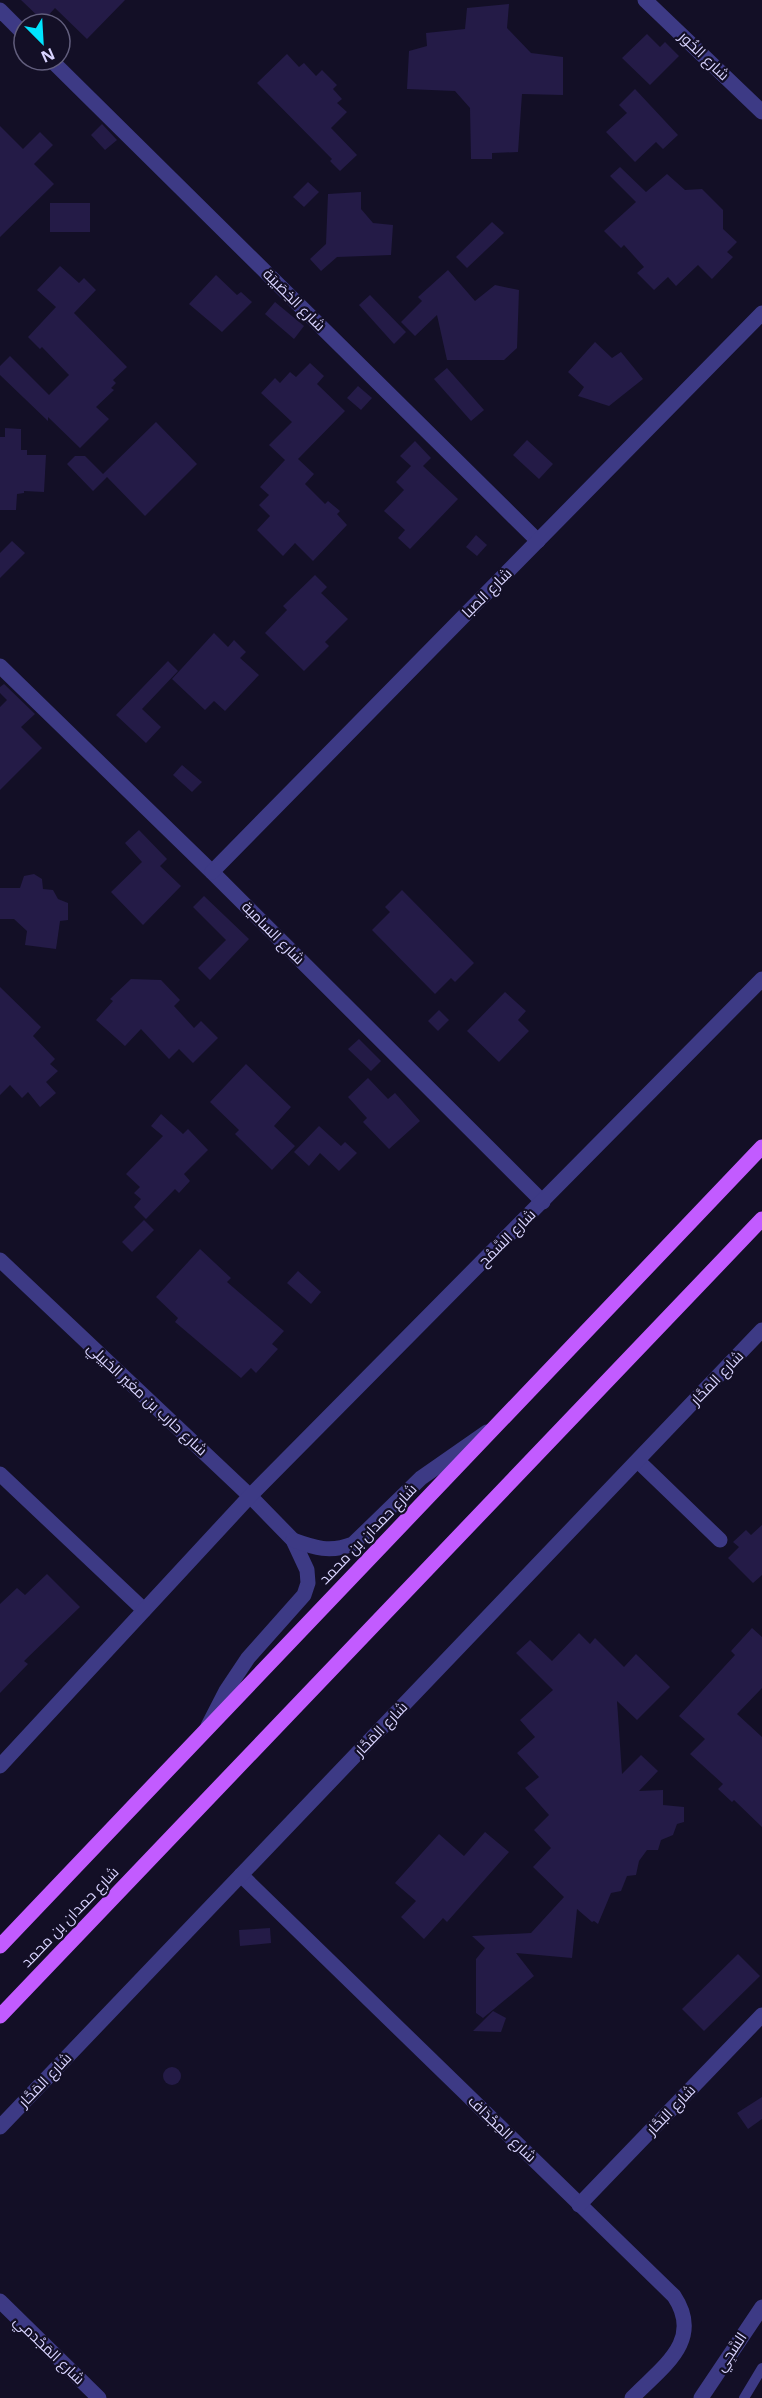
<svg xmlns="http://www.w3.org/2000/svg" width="762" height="2398" viewBox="0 0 762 2398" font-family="'Open Sans',Cairo,sans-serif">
	<rect width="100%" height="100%" fill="#130f26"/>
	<g fill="#241b47">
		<polygon points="21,0 125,0 87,39 55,8 43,21"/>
		<polygon points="509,4 507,28 531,53 563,57 563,95 522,94 518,152 492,153 492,159 471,159 470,108 455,91 407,89 409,51 427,46 426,33 465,29 467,8"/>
		<polygon points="647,34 660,47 665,42 679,56 650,85 622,58"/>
		<polygon points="287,54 299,67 304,63 316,76 322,70 337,85 333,89 342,99 337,103 347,112 331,128 357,155 340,171 330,161 332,159 257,83"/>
		<polygon points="635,89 678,135 663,149 656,142 635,162 606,132 627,113 619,105"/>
		<polygon points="102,124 117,140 105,150 91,135"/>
		<polygon points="0,126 23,149 40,132 53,145 34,164 54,184 0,237"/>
		<polygon points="620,167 646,192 667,174 685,190 702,189 723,210 723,229 737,242 727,252 733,257 712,279 698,265 676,286 668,277 654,290 637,273 644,267 624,245 621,248 604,231 636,202 610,176"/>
		<polygon points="308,182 319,192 304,207 293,197"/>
		<polygon points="361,192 361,209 373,223 393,225 391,255 337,257 321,271 310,259 326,244 328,194"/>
		<rect x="50" y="203" width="40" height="29"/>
		<polygon points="492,222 504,233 467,268 456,257"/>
		<polygon points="60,266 79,283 84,278 96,290 74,313 127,367 113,380 116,383 111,388 114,390 96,407 109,419 80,448 48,417 48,421 0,375 0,366 10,356 49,395 69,375 42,347 40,349 28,337 56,307 37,290"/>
		<polygon points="448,270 475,301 495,285 519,290 517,348 504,360 447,360 437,315 415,336 401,322 422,301 418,297"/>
		<polygon points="216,275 237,295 241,292 252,302 222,332 189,304"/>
		<polygon points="370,295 406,332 394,344 359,305"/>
		<polygon points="275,302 304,326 294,339 265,314"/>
		<polygon points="595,342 612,358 621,352 643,379 609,406 578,396 584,387 568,372"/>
		<polygon points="310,363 324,376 317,384 345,411 298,459 314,474 305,484 325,504 328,501 340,511 337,514 347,525 313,561 295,543 283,556 257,530 270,516 259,505 269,495 260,487 285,460 269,445 292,422 261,393 275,378 280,383 290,372 296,377"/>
		<polygon points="447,368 484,410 471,421 434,379"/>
		<polygon points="358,386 372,398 361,410 347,398"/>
		<polygon points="156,422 197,464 145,516 107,477 93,491 67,464 75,456 85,456 103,474"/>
		<polygon points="5,428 21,429 21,450 27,450 27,455 46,455 44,492 24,491 24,493 17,494 16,510 0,510 0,437 5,437"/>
		<polygon points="527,440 553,464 539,479 513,455"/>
		<polygon points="415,441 431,458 423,466 458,499 410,549 398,538 405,530 384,511 404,490 396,482 411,466 400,456"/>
		<polygon points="476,535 487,545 477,556 466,547"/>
		<polygon points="12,541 25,553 0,578 0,553"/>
		<polygon points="315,575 327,587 321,593 348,619 325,642 329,646 304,671 265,633 287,610 283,606"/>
		<polygon points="214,633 228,647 234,640 246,652 240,658 259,675 225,711 214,701 205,710 172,679"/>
		<polygon points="168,661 178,671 142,709 161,727 146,743 116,715"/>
		<polygon points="4,684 35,714 21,727 42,748 0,790 0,707 7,700 0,693 0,687"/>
		<polygon points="182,765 202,782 192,792 173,775"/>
		<polygon points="139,830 167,859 160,866 181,886 143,925 111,892 142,862 125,843"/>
		<polygon points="34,874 42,879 43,889 53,890 58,899 68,903 68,920 60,921 56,949 25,945 27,931 14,919 0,919 0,888 20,888 24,876"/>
		<polygon points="402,890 474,963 455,982 451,978 435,994 372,930 390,912 385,907"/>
		<polygon points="204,896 249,939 210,980 198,968 226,940 193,907"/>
		<polygon points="131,979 161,980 180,1000 174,1006 194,1028 201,1021 218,1038 193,1063 179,1049 169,1059 141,1029 125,1046 96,1020 113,1001 110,999"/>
		<polygon points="0,987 41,1027 33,1036 55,1059 50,1064 58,1071 46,1082 56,1093 40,1107 28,1092 22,1098 10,1085 0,1095"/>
		<polygon points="505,992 526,1011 518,1020 529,1031 499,1062 467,1031"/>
		<polygon points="439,1010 449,1020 438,1031 428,1021"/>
		<polygon points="359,1039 381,1061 371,1071 348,1049"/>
		<polygon points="246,1064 291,1107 274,1126 295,1146 272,1170 235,1134 239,1130 210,1102"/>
		<polygon points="368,1078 388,1099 395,1093 420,1121 389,1149 363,1122 367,1118 348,1097"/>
		<polygon points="161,1114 183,1134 188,1129 208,1150 184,1174 190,1181 179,1193 175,1189 146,1219 134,1207 141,1199 134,1193 140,1187 126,1174 163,1136 151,1126"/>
		<polygon points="319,1126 341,1146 345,1142 357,1153 339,1171 320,1153 309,1166 294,1152"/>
		<polygon points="144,1220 154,1230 132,1252 122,1242"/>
		<polygon points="200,1249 231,1278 227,1282 284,1331 272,1344 278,1349 256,1373 251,1368 241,1378 175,1322 178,1318 156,1297"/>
		<polygon points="298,1271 321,1292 311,1304 287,1283"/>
		<polygon points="762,1525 762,1575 753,1583 728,1558 739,1547 733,1542 746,1530 751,1535"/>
		<polygon points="47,1574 80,1607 24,1661 28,1664 0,1693 0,1604 17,1588 25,1595"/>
		<polygon points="752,1628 762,1637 762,1688 737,1714 762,1737 762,1827 734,1800 732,1802 718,1789 723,1784 690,1754 705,1739 679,1716 735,1655 731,1651"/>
		<polygon points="579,1633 590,1644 595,1638 624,1667 636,1654 670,1687 637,1720 617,1701 622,1774 641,1755 658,1771 639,1791 663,1790 663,1805 684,1807 684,1822 677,1824 673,1835 661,1840 658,1850 647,1850 639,1861 636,1875 627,1876 621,1891 611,1893 598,1924 594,1921 592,1922 577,1909 572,1958 516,1953 534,1976 483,2018 476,2013 476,1959 485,1948 472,1936 531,1933 564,1897 533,1867 551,1848 534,1830 549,1815 525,1788 539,1777 517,1753 535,1737 520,1720 553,1690 516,1653 530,1640 552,1661"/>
		<polygon points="485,1832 509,1852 447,1922 443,1918 424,1939 401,1917 416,1901 395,1883 439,1834 464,1856"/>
		<polygon points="270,1928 271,1943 240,1946 239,1930"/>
		<polygon points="738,1954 760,1976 704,2031 682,2009"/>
		<polygon points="493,2011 506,2018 501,2032 473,2031"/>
		<circle cx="172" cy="2076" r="9"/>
		<polygon points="762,2097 762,2119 748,2129 737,2113"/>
	</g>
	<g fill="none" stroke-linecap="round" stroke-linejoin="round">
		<polyline stroke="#3d3a85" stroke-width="10" points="744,2398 762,2368"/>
		<g stroke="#3d3a85" stroke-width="15">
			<polyline points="645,0 762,112"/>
			<polyline points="0,10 24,34"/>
			<polyline points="51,60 538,541"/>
			<polyline points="0,666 212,872 543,1202"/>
			<polyline points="212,872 762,313"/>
			<polyline points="0,1260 250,1496 293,1540 307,1570 308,1583 304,1595 248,1658 226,1691 208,1726"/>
			<polyline points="638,1461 720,1540"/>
			<polyline points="0,1474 144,1610"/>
			<path d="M293,1540C315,1548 330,1553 353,1544L421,1478L487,1432"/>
			<polyline points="0,1766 250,1496 762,979"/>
			<path d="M241,1875L674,2296C704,2341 662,2367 632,2398"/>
			<polyline points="0,2127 762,1330"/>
			<polyline points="579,2205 762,2015"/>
			<polyline points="0,2301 99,2398"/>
			<polyline points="701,2398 762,2307"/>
		</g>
		<g stroke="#c25bff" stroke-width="15">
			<polyline points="0,1946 762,1147"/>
			<polyline points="0,2016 762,1219"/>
		</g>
	</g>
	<g text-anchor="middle" stroke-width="4.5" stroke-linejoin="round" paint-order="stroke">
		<g font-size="15" fill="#d9d4ff" stroke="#130f26">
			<text transform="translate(704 56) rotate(44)" y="5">شارع الخُور</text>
			<text transform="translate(294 300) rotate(45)" y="5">شارع الخِصَيبَة</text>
			<text transform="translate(487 593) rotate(-45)" y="5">شارع الصبا</text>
			<text transform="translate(273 933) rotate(45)" y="5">شارع السامية</text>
			<text transform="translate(507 1238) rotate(-45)" y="5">شارع السَّمْح</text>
			<text transform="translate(717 1378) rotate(-46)" y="5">شارع المَحَّار</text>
			<text transform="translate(147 1399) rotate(43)" y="5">شارع حارب بن مغير الخييلي</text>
			<text transform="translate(368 1534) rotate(-46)" y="5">شارع حمدان بن محمد</text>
			<text transform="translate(381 1729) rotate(-46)" y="5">شارع المَحَّار</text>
			<text transform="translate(70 1917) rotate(-46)" y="5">شارع حمدان بن محمد</text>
			<text transform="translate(45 2080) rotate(-46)" y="5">شارع المَحَّار</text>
			<text transform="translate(671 2110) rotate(-46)" y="5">شارع البَحَّار</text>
			<text transform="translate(502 2129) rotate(44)" y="5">شارع المِجْدَاف</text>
			<text transform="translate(49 2350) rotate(44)" y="5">شارع المَجْدمي</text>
			<text transform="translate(731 2352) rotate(-56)" y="5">السَّجِي</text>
		</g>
	</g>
	<g transform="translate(42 42) rotate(156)"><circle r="28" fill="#130f26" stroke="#625e7d" stroke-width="1.5"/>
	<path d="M0-4.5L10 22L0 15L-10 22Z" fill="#00e5ff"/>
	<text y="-9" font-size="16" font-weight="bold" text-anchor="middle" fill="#d9d4ff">N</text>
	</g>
</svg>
